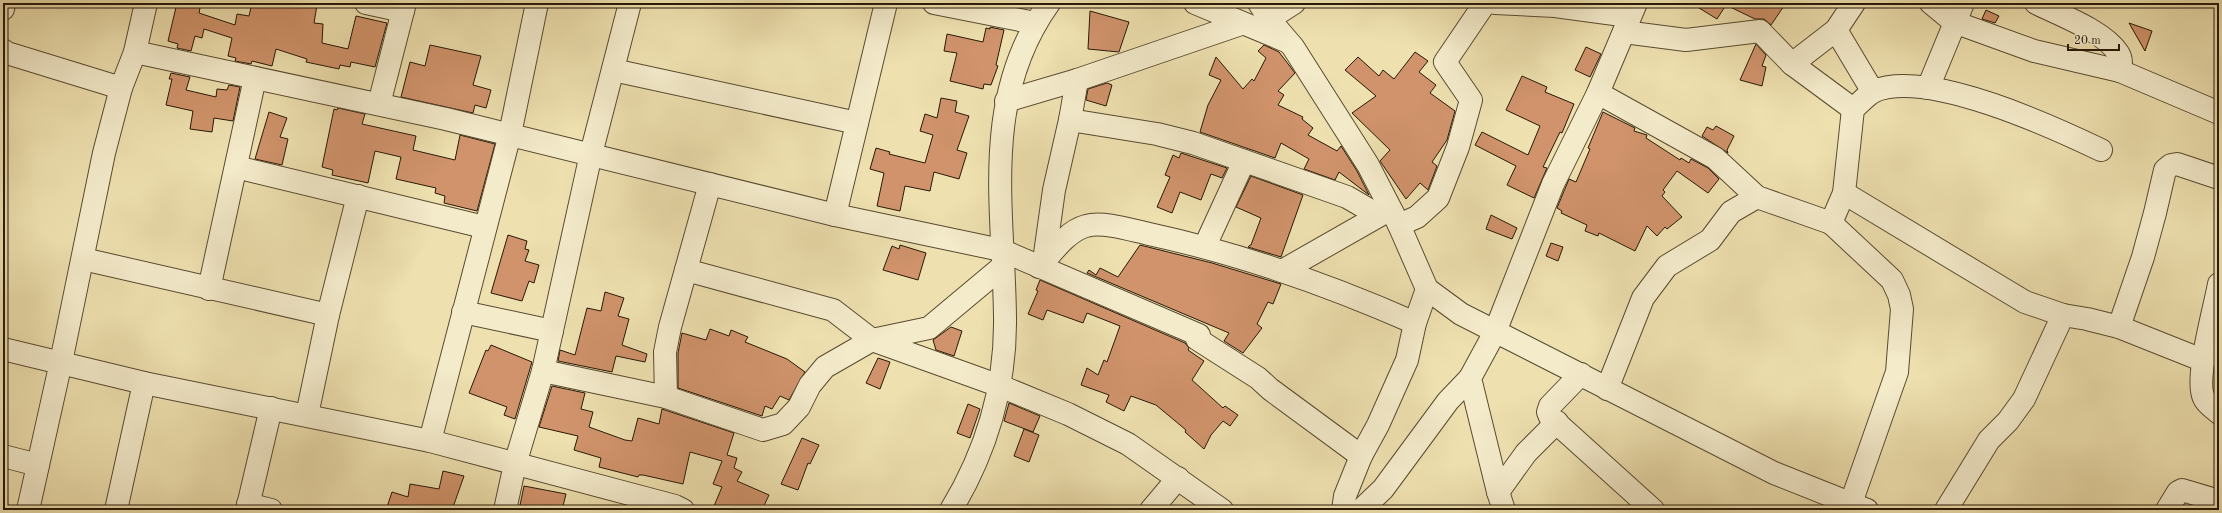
<svg xmlns="http://www.w3.org/2000/svg" width="2222" height="513" viewBox="0 0 2222 513" font-family="'Old Standard TT',serif">
	<rect width="100%" height="100%" fill="#eee0af"/>
	<filter id="stains"><feTurbulence type="fractalNoise" baseFrequency=".005" numOctaves="4"/><feColorMatrix values="0 0 0 0 .2 0 0 0 0 .09 0 0 0 0 .02 0 0 0 .5 -.17"/></filter>
	<radialGradient id="worn" r=".72"><stop offset=".6" stop-color="#630" stop-opacity="0"/><stop offset="1" stop-color="#630" stop-opacity=".3"/></radialGradient>
	<g fill="#d0936b" stroke="#271906">
		<polygon points="177,3 201,3 199,13 235,25 237,14 249,16 252,3 298,3 317,5 314,23 323,24 322,43 348,49 356,16 387,23 375,67 351,62 350,67 340,65 339,69 306,62 307,59 276,49 272,66 252,61 251,64 235,61 236,58 228,56 232,38 204,29 202,38 195,36 191,51 177,48 178,44 168,41"/>
		<polygon points="1691,3 1786,3 1771,25 1764,19 1755,19 1726,5 1717,19"/>
		<polygon points="1986,10 1999,16 1995,23 1982,19"/>
		<polygon points="1090,11 1129,22 1119,52 1088,49"/>
		<polygon points="2129,23 2152,31 2145,51"/>
		<polygon points="990,27 1004,30 996,65 998,66 991,85 984,84 983,89 950,81 957,53 944,51 947,34 983,42 986,28 990,29"/>
		<polygon points="1756,44 1766,55 1762,66 1766,67 1762,86 1740,80"/>
		<polygon points="430,45 481,56 473,85 491,90 486,108 475,105 473,113 401,97 410,62 425,66"/>
		<polygon points="1264,45 1279,52 1295,73 1278,91 1284,95 1278,105 1303,117 1302,119 1313,128 1308,135 1337,151 1341,146 1357,171 1369,195 1339,172 1335,180 1304,169 1309,159 1281,143 1275,158 1200,132 1208,105 1221,80 1209,75 1216,57 1243,89 1252,79 1254,81 1266,58 1258,51"/>
		<polygon points="1586,47 1601,54 1590,77 1575,70"/>
		<polygon points="1415,52 1428,61 1419,72 1436,85 1430,93 1455,111 1447,140 1432,162 1437,166 1428,190 1420,183 1406,199 1380,161 1390,150 1352,113 1376,96 1345,70 1358,57 1379,76 1383,70 1394,79"/>
		<polygon points="171,73 190,77 186,90 216,97 217,89 227,90 229,85 240,87 233,121 214,118 212,132 190,129 193,111 166,105 172,79 169,79"/>
		<polygon points="1522,76 1547,87 1545,92 1574,104 1562,133 1560,132 1543,167 1547,168 1534,198 1507,185 1516,166 1475,145 1482,132 1528,155 1540,126 1506,110"/>
		<polygon points="1107,83 1112,85 1106,106 1086,100 1088,89"/>
		<polygon points="941,98 957,101 955,112 969,116 957,150 967,153 959,179 934,172 930,191 905,186 900,211 877,206 884,173 870,169 876,148 890,152 889,154 925,163 933,135 920,131 925,114 937,118"/>
		<polygon points="338,108 365,114 362,124 416,136 413,150 455,160 460,135 495,144 477,211 444,203 445,196 435,193 436,188 396,179 401,157 375,151 368,183 332,175 333,170 322,167 334,109 337,110"/>
		<polygon points="269,112 287,118 280,137 288,139 282,165 255,159"/>
		<polygon points="1603,112 1635,128 1634,131 1647,135 1646,138 1680,160 1681,158 1689,163 1691,159 1708,168 1719,179 1708,193 1677,171 1663,190 1665,192 1662,196 1682,217 1667,229 1665,227 1657,236 1647,226 1635,251 1599,233 1598,236 1585,231 1587,225 1561,213 1562,211 1557,208 1569,179 1576,182 1590,149 1588,148"/>
		<polygon points="1716,126 1734,136 1727,150 1728,153 1702,136 1707,127 1713,130"/>
		<polygon points="1181,153 1227,168 1222,178 1211,174 1201,200 1180,192 1172,213 1157,207 1170,177 1165,175 1173,155 1179,158"/>
		<polygon points="1251,176 1303,195 1281,257 1248,247 1250,245 1251,245 1261,218 1236,207"/>
		<polygon points="1491,215 1517,228 1512,239 1486,229"/>
		<polygon points="508,235 527,241 525,249 529,250 525,261 539,265 534,283 529,281 522,301 491,293"/>
		<polygon points="1551,243 1563,247 1558,261 1546,256"/>
		<polygon points="900,245 926,253 918,280 883,270 892,246 899,249"/>
		<polygon points="1140,245 1212,263 1281,284 1273,304 1268,302 1257,324 1262,328 1243,353 1224,341 1229,333 1087,273 1089,270 1096,275 1100,268 1118,277"/>
		<polygon points="1040,280 1185,343 1189,348 1188,350 1204,361 1192,380 1223,408 1225,406 1238,415 1230,426 1223,421 1211,435 1204,449 1185,432 1186,430 1156,405 1131,396 1124,411 1106,402 1109,395 1081,385 1087,368 1098,375 1104,360 1107,362 1120,326 1087,313 1083,323 1047,310 1043,320 1028,314 1038,291 1036,290"/>
		<polygon points="605,292 624,298 618,316 629,319 622,345 647,354 645,362 616,356 612,372 558,361 560,350 575,355 587,308 601,311"/>
		<polygon points="951,327 962,331 954,356 936,350 933,340"/>
		<polygon points="710,329 729,336 731,330 748,337 745,342 787,359 805,372 789,400 780,396 772,409 765,406 762,416 678,388 678,353 682,333 706,340"/>
		<polygon points="491,345 532,362 515,419 504,415 507,407 469,393 486,350 488,351"/>
		<polygon points="878,358 890,362 880,389 866,383"/>
		<polygon points="552,386 585,393 581,409 593,412 589,427 625,440 632,441 638,418 659,424 662,409 734,433 727,455 737,458 734,468 742,472 737,481 769,495 762,510 724,510 714,506 722,487 713,484 722,461 690,452 683,484 643,475 639,475 638,477 599,467 601,458 574,450 578,436 539,427"/>
		<polygon points="1009,403 1040,416 1033,432 1004,421"/>
		<polygon points="968,404 980,409 970,438 957,433"/>
		<polygon points="1024,429 1039,435 1029,462 1014,456"/>
		<polygon points="802,438 819,445 810,464 808,463 798,490 781,484"/>
		<polygon points="443,471 464,476 452,510 424,510 408,506 406,510 386,510 392,492 408,497 410,484 439,489"/>
		<polygon points="524,486 566,494 562,510 519,510"/>
	</g>
	<g fill="none" stroke-linecap="round" stroke-linejoin="round">
		<defs>
			<g id="minor">
				<polyline points="366,3 403,11"/>
				<polyline points="934,3 1035,23"/>
				<polyline points="1195,3 1286,41"/>
				<polyline points="1259,3 1269,19 1293,47 1368,165 1399,225 1427,289 1461,314 1774,473 1867,510"/>
				<polyline points="1495,3 1555,6 1629,16"/>
				<polyline points="1931,3 1954,22 2034,51 2120,71 2219,113"/>
				<path d="M2036,3C2060,15 2104,31 2118,53C2122,59 2121,65 2120,71"/>
				<polyline points="3,9 4,3"/>
				<polyline points="1269,19 1294,3"/>
				<polyline points="1836,30 1873,92"/>
				<polyline points="1624,32 1686,40 1760,31 1792,64 1853,109"/>
				<polyline points="3,50 7,53 121,88"/>
				<polyline points="135,52 446,119 835,215 1001,250 1199,335 1197,339 1258,378 1270,389 1361,456"/>
				<polyline points="1792,64 1836,30 1854,3"/>
				<polyline points="613,70 857,123"/>
				<polyline points="1077,80 1070,120 1157,134 1193,143 1347,197 1378,215"/>
				<polyline points="1928,88 1963,3"/>
				<polyline points="1598,93 1715,158 1757,197 1831,223"/>
				<polyline points="1006,101 1077,80 1241,24"/>
				<polyline points="379,104 405,3"/>
				<polyline points="236,167 484,227"/>
				<polyline points="1844,193 2025,302 2063,315 2087,319 2119,327 2202,360"/>
				<polyline points="835,215 886,3"/>
				<polyline points="1399,225 1417,217 1438,198 1458,147 1471,100 1445,62 1485,3"/>
				<polyline points="1205,246 1244,161"/>
				<polyline points="83,259 328,315"/>
				<polyline points="1044,261 1054,190 1070,120"/>
				<path d="M1039,267C1052,253 1067,231 1086,226C1103,221 1131,230 1149,234C1241,254 1329,285 1415,323"/>
				<polyline points="686,270 833,310 872,340 1000,386 1068,414 1128,444 1222,510"/>
				<polyline points="1282,271 1389,210"/>
				<path d="M2219,284C2215,307 2194,380 2204,398C2206,404 2215,409 2219,413"/>
				<polyline points="209,289 255,78"/>
				<polyline points="463,312 552,331"/>
				<polyline points="2119,327 2143,257 2155,213 2165,170 2171,165 2177,164 2219,178"/>
				<polyline points="3,349 144,383 430,441 675,506 683,510"/>
				<polyline points="543,371 666,397 763,430 783,424 799,407 810,385 825,367 872,340 929,328 1002,267"/>
				<polyline points="1581,374 1550,406 1548,412 1550,417 1653,510"/>
				<polyline points="1607,389 1643,298 1667,266 1710,240 1731,212 1757,197"/>
				<polyline points="666,397 665,352 670,327 710,184"/>
				<polyline points="307,415 328,315 358,196"/>
				<polyline points="430,441 510,134 537,3"/>
				<polyline points="3,456 38,465"/>
				<polyline points="1498,492 1526,453 1557,422"/>
				<path d="M1851,503L1897,372L1902,309L1899,295L1892,280L1831,223L1844,193L1853,109C1859,104 1867,95 1874,91C1927,69 2051,126 2101,150"/>
				<polyline points="248,504 271,510"/>
				<polyline points="28,510 61,362 104,153 121,88 135,52 146,3"/>
				<polyline points="116,510 144,383"/>
				<polyline points="247,510 271,408"/>
				<polyline points="505,510 515,464 543,371 591,154 630,3"/>
				<path d="M951,510C986,452 1006,386 1005,318C1004,208 980,100 1049,3"/>
				<polyline points="1151,510 1178,478"/>
				<polyline points="1343,510 1345,496 1361,456 1378,425 1407,360 1415,323 1427,289"/>
				<polyline points="1361,510 1383,489 1448,401 1470,378"/>
				<polyline points="1504,510 1498,492 1470,378 1495,332 1553,184 1598,93 1636,3"/>
				<polyline points="1946,510 1989,440 2008,421 2024,399 2063,315"/>
				<polyline points="2167,510 2178,492 2182,490 2219,501"/>
			</g>
		</defs>
		<use href="#minor" stroke="#594b30" stroke-width="24"/>
		<use href="#minor" stroke="#f4ebcb" stroke-width="22"/>
	</g>
	<rect width="2222" height="513" fill="none" stroke="#eee0af" stroke-width="16"/>
	<rect x="4" y="4" width="2214" height="505" fill="none" stroke="#271906" stroke-width="2"/>
	<rect x="8" y="8" width="2206" height="497" fill="none" stroke="#271906"/>
	<path d="M2068 44v6h51v-6" fill="none" stroke="#271906" stroke-width="2"/>
	<text x="2074" y="44" font-size="12" fill="#271906" stroke="#f4ebcb" stroke-width="3" paint-order="stroke">20 m</text>
	<rect width="100%" height="100%" filter="url(#stains)"/>
	<rect width="100%" height="100%" fill="url(#worn)"/>
</svg>
